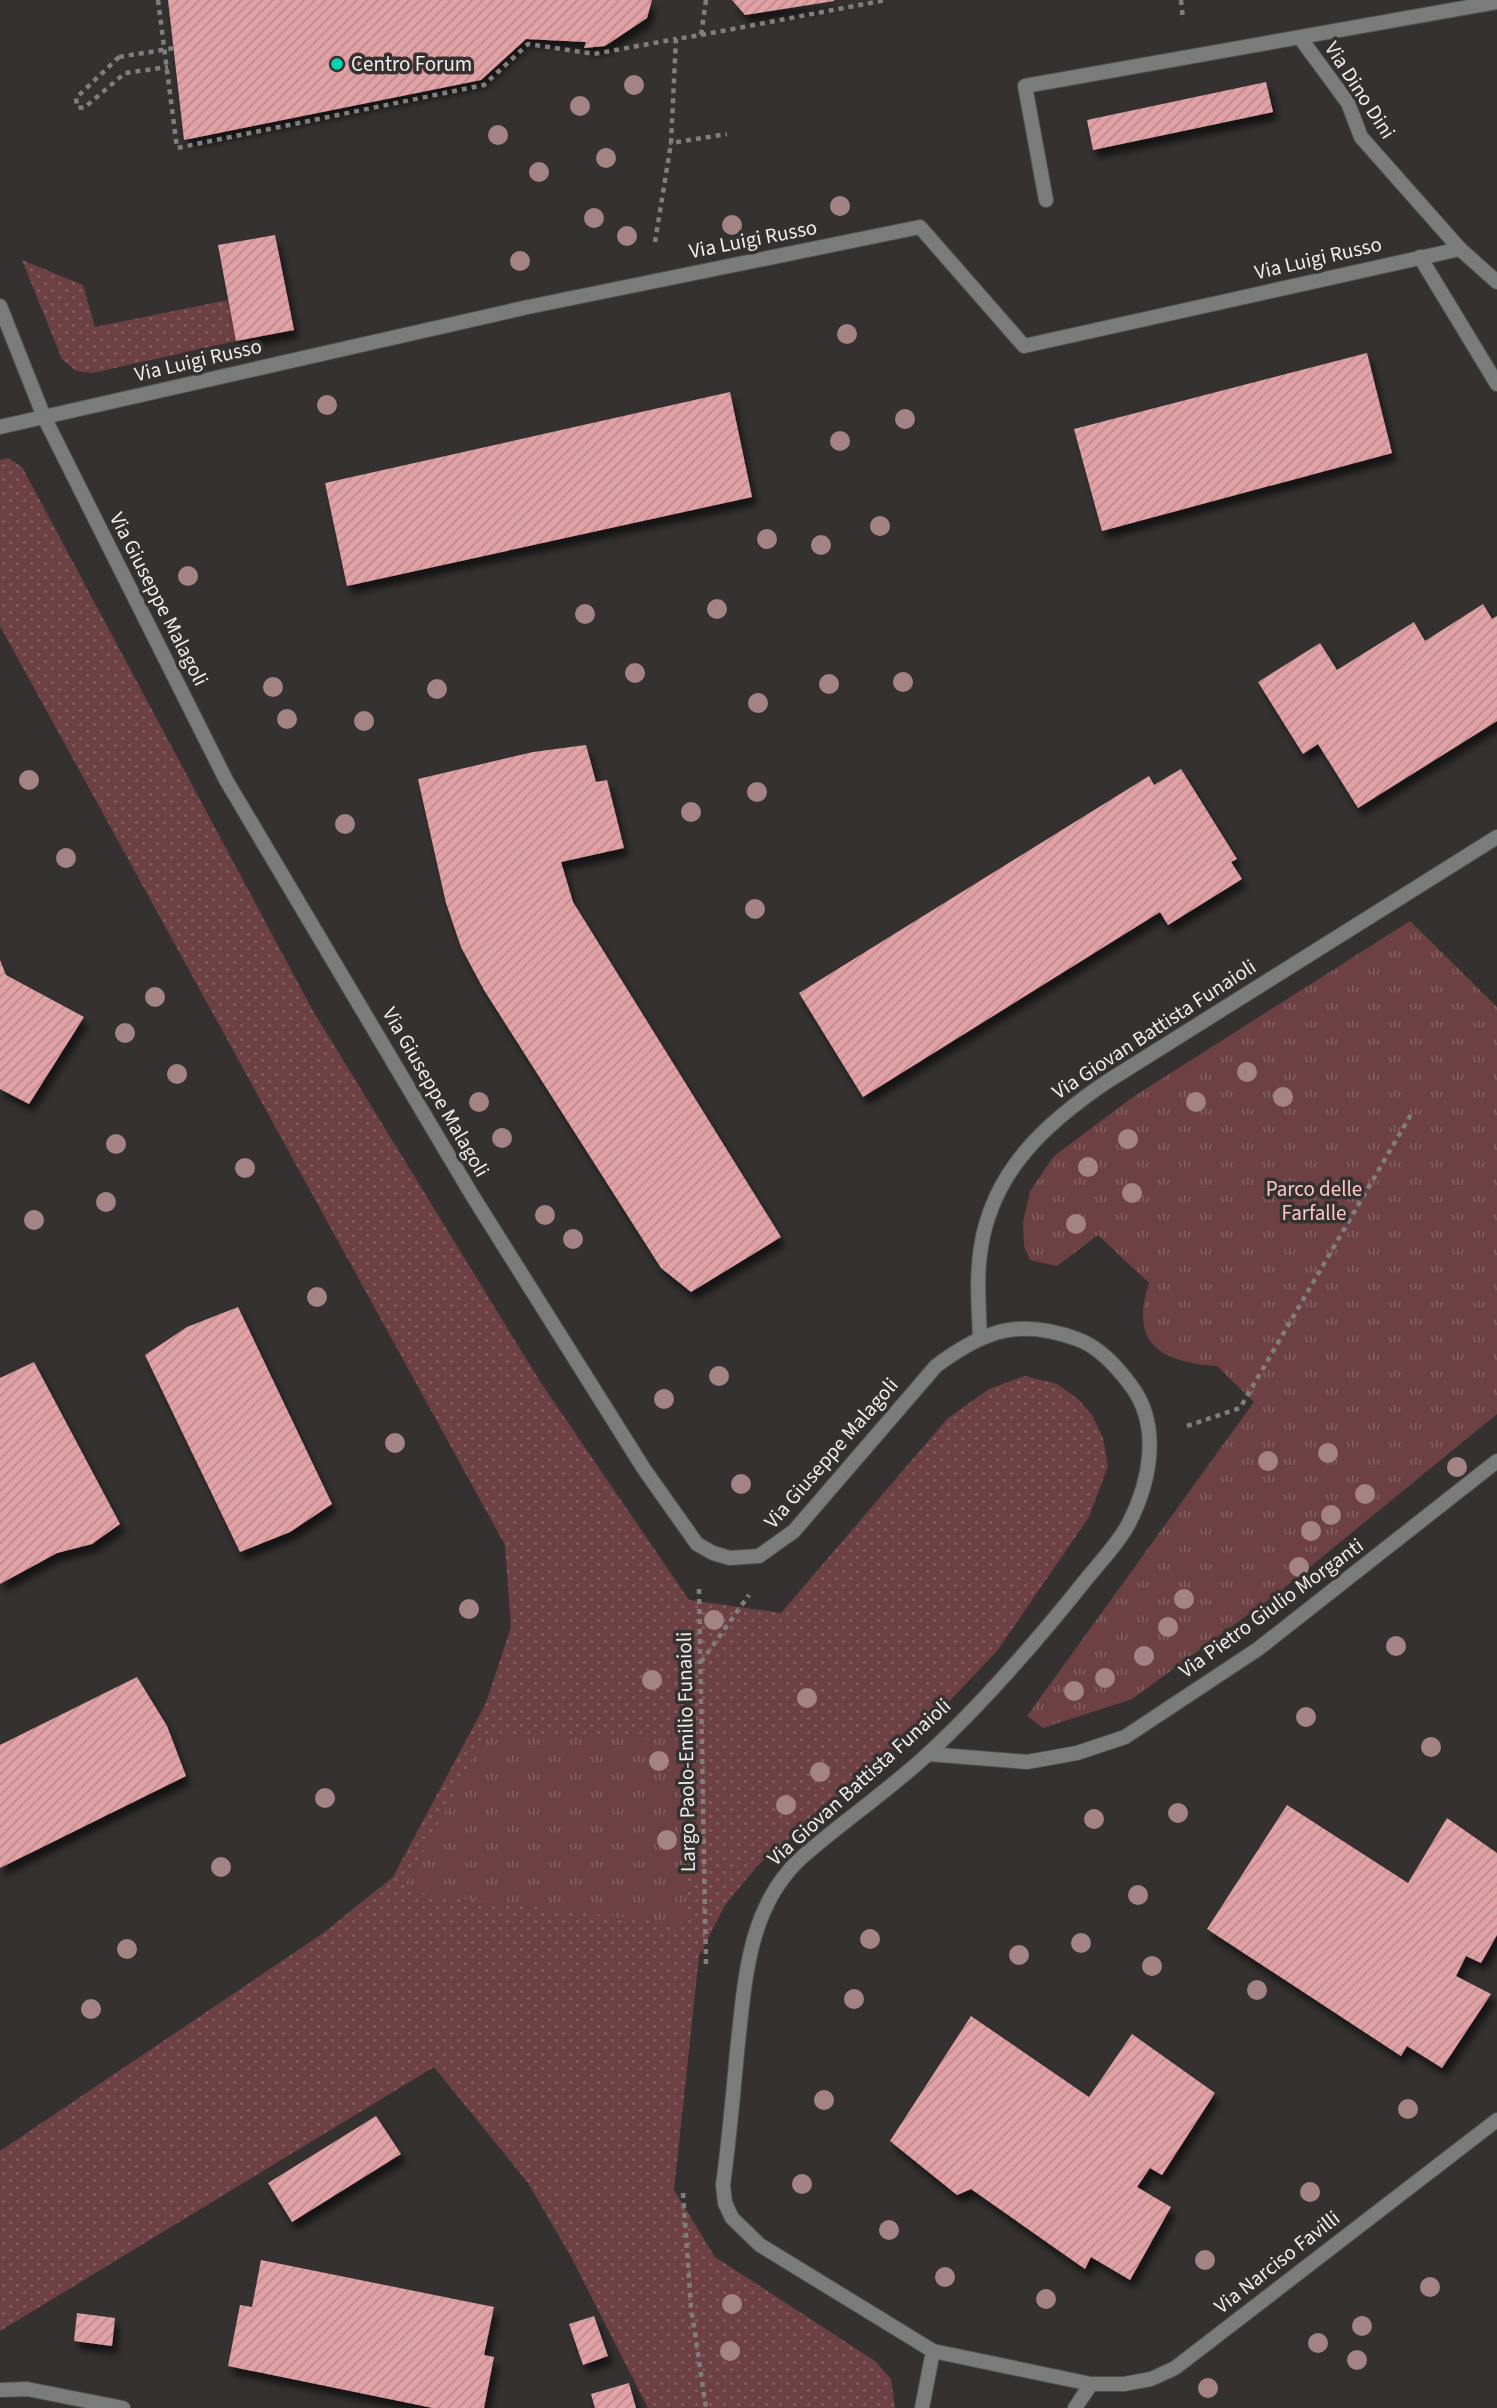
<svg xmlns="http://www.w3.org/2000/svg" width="1497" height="2408" viewBox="0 0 1497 2408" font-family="'Source Sans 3',sans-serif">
	<defs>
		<pattern id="grass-dots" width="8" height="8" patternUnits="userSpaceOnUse" patternTransform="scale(1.75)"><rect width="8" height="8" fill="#6d4144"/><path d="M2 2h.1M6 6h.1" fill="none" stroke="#825d5f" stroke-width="1.8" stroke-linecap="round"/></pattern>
		<pattern id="park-tufts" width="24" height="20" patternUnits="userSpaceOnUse" patternTransform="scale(1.75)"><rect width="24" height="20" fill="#6d4144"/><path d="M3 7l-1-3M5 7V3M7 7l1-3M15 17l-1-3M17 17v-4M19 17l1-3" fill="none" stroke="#825d5f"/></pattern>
		<pattern id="building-hatch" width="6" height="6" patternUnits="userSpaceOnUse" patternTransform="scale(1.75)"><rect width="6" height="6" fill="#e1a1a5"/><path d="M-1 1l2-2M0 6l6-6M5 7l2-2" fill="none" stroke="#bb8a8e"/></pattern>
		<filter id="shadow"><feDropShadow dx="4.5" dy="8" stdDeviation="3.5" flood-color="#0009"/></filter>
	</defs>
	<rect width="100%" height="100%" fill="#353131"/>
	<g fill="url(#grass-dots)">
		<polygon points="22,260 83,285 95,327 228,300 236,341 92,373 76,371 62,359"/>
		<polygon points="8,458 22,467 313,1011 541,1383 689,1600 781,1613 947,1419 989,1389 1025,1376 1057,1384 1078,1399 1092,1415 1103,1438 1108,1466 1089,1517 997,1651 943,1708 757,1866 725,1905 699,1956 674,2190 715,2257 875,2361 891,2379 895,2408 648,2408 570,2255 528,2183 434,2067 0,2331 0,2151 322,1934 393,1877 486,1703 511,1627 505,1545 0,626 0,460"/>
	</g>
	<g fill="url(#park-tufts)">
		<path d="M1410,921L1497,1007V1414L1278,1593L1132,1699L1043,1728L1027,1716L1254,1402L1217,1366C1161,1362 1129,1344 1149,1283L1098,1235L1057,1266L1030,1260L1024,1246L1023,1222L1030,1191L1054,1156L1133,1097Z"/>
		<polygon points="487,1733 685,1740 687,1925 402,1891"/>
	</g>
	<g fill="url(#building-hatch)" filter="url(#shadow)">
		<polygon points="168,0 652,0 647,18 605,46 584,48 586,42 526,39 481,80 184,140"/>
		<polygon points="732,0 834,0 834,1 745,15"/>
		<polygon points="1266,82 1273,112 1093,150 1087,120"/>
		<polygon points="275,235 294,330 236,341 218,245"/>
		<polygon points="1367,353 1392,453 1102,531 1074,429"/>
		<polygon points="730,392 752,497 347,586 325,483"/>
		<polygon points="1483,604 1492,619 1497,616 1497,721 1358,808 1318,744 1303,754 1258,682 1320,643 1337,670 1414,622 1425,641"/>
		<polygon points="586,745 596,782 607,780 624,848 561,862 573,902 781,1237 691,1292 661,1268 484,990 461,947 446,903 418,779 533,752"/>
		<polygon points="1181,769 1237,859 1231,862 1242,879 1168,925 1160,912 863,1097 799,993 1149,776 1154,785"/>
		<polygon points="0,960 6,975 84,1017 29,1104 0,1089"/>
		<polygon points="238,1307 332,1504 290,1532 240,1552 145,1355 187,1327"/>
		<polygon points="34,1362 120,1524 92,1544 57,1553 0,1584 0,1378"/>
		<polygon points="137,1677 167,1726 186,1776 0,1868 0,1745"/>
		<polygon points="1287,1805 1408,1883 1447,1818 1497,1853 1497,1935 1481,1963 1466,1956 1456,1976 1491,1994 1442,2068 1407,2046 1401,2056 1207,1929"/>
		<polygon points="971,2016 1089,2097 1132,2034 1215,2093 1162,2175 1150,2168 1137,2187 1171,2207 1130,2280 1091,2257 1085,2269 971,2189 957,2195 890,2141"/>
		<polygon points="376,2116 401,2154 292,2222 268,2183"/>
		<polygon points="261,2260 494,2307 484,2355 494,2357 484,2408 433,2408 228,2366 240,2305 252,2307"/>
		<polygon points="77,2313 115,2318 112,2346 74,2341"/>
		<polygon points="594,2316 608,2356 583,2365 569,2324"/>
		<polygon points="629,2383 636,2408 595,2408 591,2394"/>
	</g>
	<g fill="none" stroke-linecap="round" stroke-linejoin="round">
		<defs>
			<g id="service">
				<polyline points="1301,39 1348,103 1361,137 1460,249"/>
				<polyline points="1046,200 1025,86 1497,2"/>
			</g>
			<g id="minor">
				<polyline points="1420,257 1497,384"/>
				<path d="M0,306L44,417L226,780L472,1195L644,1469L697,1544L713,1553L730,1558L759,1556L794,1531L936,1366C984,1330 1019,1318 1077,1339C1100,1347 1118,1368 1132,1387C1161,1427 1150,1482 1129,1523C1118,1544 1099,1563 1084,1582C1036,1642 985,1701 928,1754C888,1791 842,1822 801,1858C747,1908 745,1982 737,2052C733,2096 729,2141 723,2185L725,2203L732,2218L760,2245L933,2351L1091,2384H1124L1151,2379L1175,2368L1497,2120"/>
				<polyline points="0,427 528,307 920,227 1024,346 1460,249 1497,282"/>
				<path d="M980,1339C979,1309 976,1277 981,1247C993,1170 1047,1122 1108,1081L1497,837"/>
				<polyline points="928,1754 1027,1762 1077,1753 1125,1737 1258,1649 1497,1461"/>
				<polyline points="0,2390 27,2389 123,2408"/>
				<polyline points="922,2408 933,2351"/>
				<polyline points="1075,2408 1091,2384"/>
			</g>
		</defs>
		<use href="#service" stroke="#534f4f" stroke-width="16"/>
		<use href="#minor" stroke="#534f4f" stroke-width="16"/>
		<g stroke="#817e7e" stroke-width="4.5" stroke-dasharray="5 5" stroke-linecap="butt">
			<polyline points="158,0 177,148 484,85 528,44 594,54 676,39"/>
			<polyline points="706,0 701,35 676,39 671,143 727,134"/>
			<polyline points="1181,0 1183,20"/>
			<polyline points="701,35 886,0"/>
			<polyline points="119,57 76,98 77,107 84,108 125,73 168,67"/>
			<polyline points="655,242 671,143"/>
			<polyline points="1187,1426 1240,1408 1413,1111"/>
			<polyline points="699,1589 706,1965"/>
			<polyline points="701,1662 749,1595"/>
			<polyline points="683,2193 691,2307 706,2408"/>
		</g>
		<use href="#service" stroke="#7a7c7b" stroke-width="14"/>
		<use href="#minor" stroke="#7a7c7b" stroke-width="14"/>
		<polyline stroke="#817e7e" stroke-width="4.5" stroke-dasharray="5 5" stroke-linecap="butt" points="119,57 174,48"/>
	</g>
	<g fill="#a48385">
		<circle cx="634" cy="85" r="10"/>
		<circle cx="580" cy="106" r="10"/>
		<circle cx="498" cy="135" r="10"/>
		<circle cx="606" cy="158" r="10"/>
		<circle cx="539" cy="172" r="10"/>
		<circle cx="840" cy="206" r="10"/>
		<circle cx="594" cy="218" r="10"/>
		<circle cx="732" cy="225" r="10"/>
		<circle cx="627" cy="236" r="10"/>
		<circle cx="520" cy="261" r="10"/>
		<circle cx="847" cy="334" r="10"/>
		<circle cx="327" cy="405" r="10"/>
		<circle cx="905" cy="419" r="10"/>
		<circle cx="840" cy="441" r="10"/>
		<circle cx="880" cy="526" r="10"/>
		<circle cx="767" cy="539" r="10"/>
		<circle cx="821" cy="545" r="10"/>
		<circle cx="188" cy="576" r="10"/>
		<circle cx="717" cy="609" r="10"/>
		<circle cx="585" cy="614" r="10"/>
		<circle cx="635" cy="673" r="10"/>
		<circle cx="903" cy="682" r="10"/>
		<circle cx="829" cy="684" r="10"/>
		<circle cx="273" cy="687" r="10"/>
		<circle cx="437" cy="689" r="10"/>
		<circle cx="758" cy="703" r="10"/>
		<circle cx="287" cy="719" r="10"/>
		<circle cx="364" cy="721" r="10"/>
		<circle cx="29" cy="780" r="10"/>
		<circle cx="757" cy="792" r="10"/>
		<circle cx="691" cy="812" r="10"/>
		<circle cx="345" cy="824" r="10"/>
		<circle cx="66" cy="858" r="10"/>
		<circle cx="755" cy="909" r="10"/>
		<circle cx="155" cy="997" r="10"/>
		<circle cx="125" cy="1033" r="10"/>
		<circle cx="1247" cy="1072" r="10"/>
		<circle cx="177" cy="1074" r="10"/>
		<circle cx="1283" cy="1097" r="10"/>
		<circle cx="479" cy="1102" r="10"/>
		<circle cx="1196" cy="1102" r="10"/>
		<circle cx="502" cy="1138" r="10"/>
		<circle cx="1128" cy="1139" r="10"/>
		<circle cx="116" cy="1144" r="10"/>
		<circle cx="1088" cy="1167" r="10"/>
		<circle cx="245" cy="1168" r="10"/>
		<circle cx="1132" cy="1193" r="10"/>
		<circle cx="106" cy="1202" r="10"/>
		<circle cx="545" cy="1215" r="10"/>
		<circle cx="34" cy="1220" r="10"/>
		<circle cx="1076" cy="1224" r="10"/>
		<circle cx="573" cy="1239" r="10"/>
		<circle cx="317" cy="1297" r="10"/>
		<circle cx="719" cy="1376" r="10"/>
		<circle cx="664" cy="1399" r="10"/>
		<circle cx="395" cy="1443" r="10"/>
		<circle cx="1328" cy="1453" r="10"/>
		<circle cx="1268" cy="1461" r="10"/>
		<circle cx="1457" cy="1467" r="10"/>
		<circle cx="741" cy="1484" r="10"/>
		<circle cx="1365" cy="1494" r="10"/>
		<circle cx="1331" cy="1515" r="10"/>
		<circle cx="1311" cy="1531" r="10"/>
		<circle cx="1299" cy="1567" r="10"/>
		<circle cx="1184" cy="1599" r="10"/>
		<circle cx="469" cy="1609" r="10"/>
		<circle cx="714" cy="1620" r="10"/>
		<circle cx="1168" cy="1627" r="10"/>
		<circle cx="1396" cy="1646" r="10"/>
		<circle cx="1144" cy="1656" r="10"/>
		<circle cx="1105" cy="1678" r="10"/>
		<circle cx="652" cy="1680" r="10"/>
		<circle cx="1074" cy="1691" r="10"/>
		<circle cx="807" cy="1698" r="10"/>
		<circle cx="1306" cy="1717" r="10"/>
		<circle cx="1431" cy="1747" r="10"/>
		<circle cx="659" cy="1761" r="10"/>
		<circle cx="820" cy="1772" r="10"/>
		<circle cx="325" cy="1798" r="10"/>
		<circle cx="786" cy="1805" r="10"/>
		<circle cx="1178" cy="1813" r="10"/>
		<circle cx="1094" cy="1819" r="10"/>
		<circle cx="667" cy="1840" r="10"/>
		<circle cx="221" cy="1867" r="10"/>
		<circle cx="1138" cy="1895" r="10"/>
		<circle cx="870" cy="1939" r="10"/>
		<circle cx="1081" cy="1943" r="10"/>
		<circle cx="127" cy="1949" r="10"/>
		<circle cx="1019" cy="1955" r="10"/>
		<circle cx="1152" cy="1966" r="10"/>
		<circle cx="1257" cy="1990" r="10"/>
		<circle cx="854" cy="1999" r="10"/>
		<circle cx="91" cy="2009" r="10"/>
		<circle cx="824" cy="2100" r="10"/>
		<circle cx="1408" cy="2109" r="10"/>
		<circle cx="802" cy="2184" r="10"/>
		<circle cx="1310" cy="2192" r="10"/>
		<circle cx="889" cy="2230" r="10"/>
		<circle cx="1205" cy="2260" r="10"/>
		<circle cx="945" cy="2277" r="10"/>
		<circle cx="1430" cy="2287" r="10"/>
		<circle cx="1046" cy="2299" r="10"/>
		<circle cx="732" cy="2304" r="10"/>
		<circle cx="1362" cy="2326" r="10"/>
		<circle cx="1318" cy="2343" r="10"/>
		<circle cx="730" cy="2351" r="10"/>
		<circle cx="1357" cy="2360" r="10"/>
		<circle cx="1208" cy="2388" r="10"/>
	</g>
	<circle fill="#01d5b6" stroke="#353131" stroke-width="2.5" cx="337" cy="64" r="7"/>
	<g text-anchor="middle" stroke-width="7" stroke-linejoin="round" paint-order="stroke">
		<g font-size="21" fill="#efeded" stroke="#353131" text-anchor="start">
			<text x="351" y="71">Centro Forum</text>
		</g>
		<g font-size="21" fill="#efeded" stroke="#353131">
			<text transform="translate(1360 90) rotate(57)" y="7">Via Dino Dini</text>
			<text transform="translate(753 239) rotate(-11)" y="7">Via Luigi Russo</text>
			<text transform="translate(1318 258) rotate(-13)" y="7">Via Luigi Russo</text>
			<text transform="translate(198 360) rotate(-13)" y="7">Via Luigi Russo</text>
			<text transform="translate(159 599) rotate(63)" y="7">Via Giuseppe Malagoli</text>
			<text transform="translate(1154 1029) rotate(-33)" y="7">Via Giovan Battista Funaioli</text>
			<text transform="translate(436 1092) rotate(60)" y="7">Via Giuseppe Malagoli</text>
			<text transform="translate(831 1453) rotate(-49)" y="7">Via Giuseppe Malagoli</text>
			<text transform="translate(1271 1608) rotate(-36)" y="7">Via Pietro Giulio Morganti</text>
			<text transform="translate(686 1752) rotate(-91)" y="7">Largo Paolo-Emilio Funaioli</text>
			<text transform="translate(859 1782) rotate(-42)" y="7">Via Giovan Battista Funaioli</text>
			<text transform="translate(1277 2262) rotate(-38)" y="7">Via Narciso Favilli</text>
		</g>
		<g font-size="21" fill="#fec6c9" stroke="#353131">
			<text x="1314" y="1196">Parco delle<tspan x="1314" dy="24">Farfalle</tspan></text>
		</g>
	</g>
</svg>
